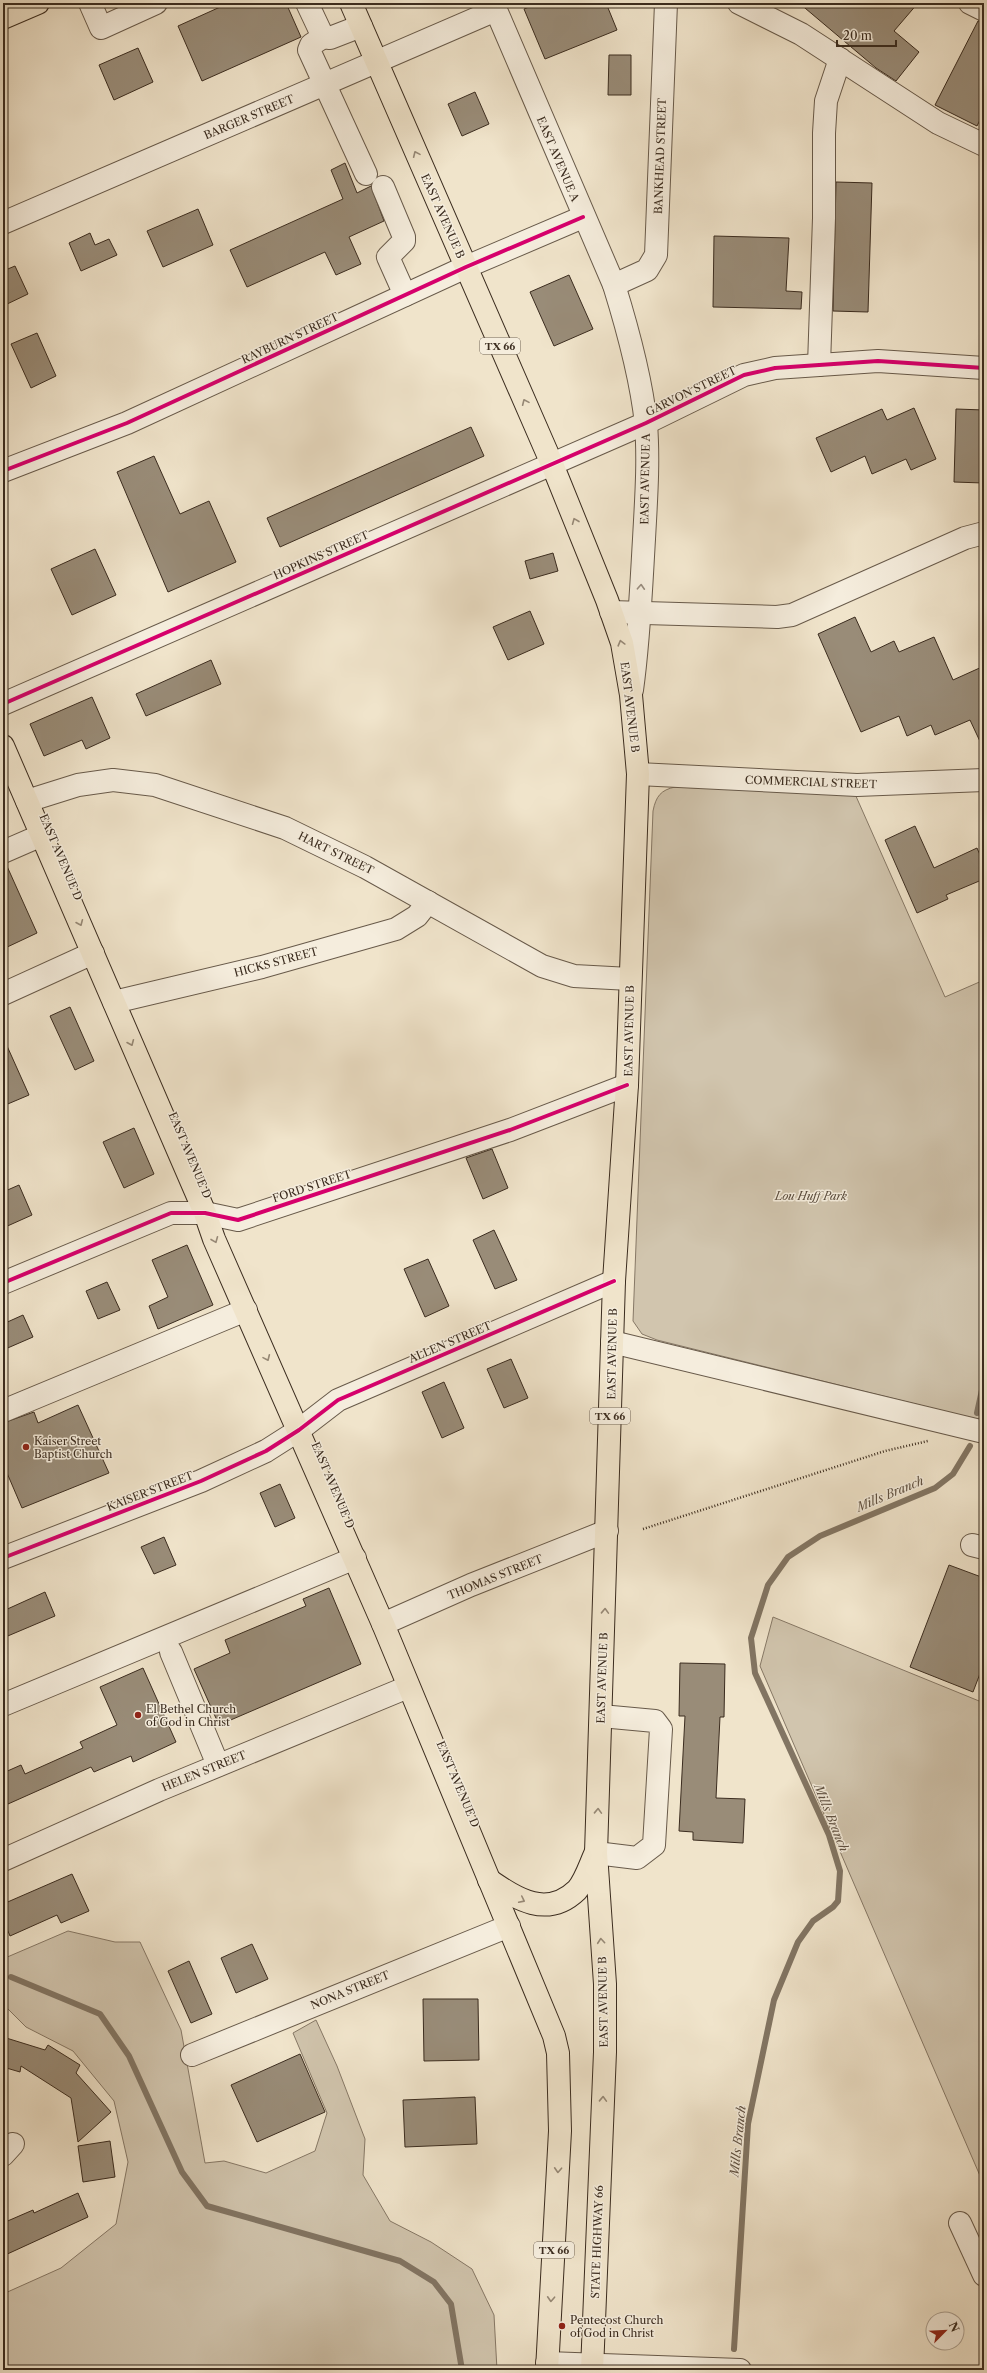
<svg xmlns="http://www.w3.org/2000/svg" width="987" height="2373" viewBox="0 0 987 2373" font-family="'Libre Caslon Text',serif">
	<rect width="100%" height="100%" fill="#f0e4cb"/>
	<filter id="stains"><feTurbulence type="fractalNoise" baseFrequency=".005" numOctaves="4"/><feColorMatrix values="0 0 0 0 .2 0 0 0 0 .09 0 0 0 0 .02 0 0 0 .5 -.17"/></filter>
	<radialGradient id="worn" r=".72"><stop offset=".6" stop-color="#630" stop-opacity="0"/><stop offset="1" stop-color="#630" stop-opacity=".3"/></radialGradient>
	<g fill="#d1c5ae" stroke="#867866">
		<path d="M675,787L855,794L945,997L984,980V1421L657,1340L642,1334L633,1321L653,811C656,796 661,790 675,787Z"/>
		<polygon points="773,1617 984,1703 984,2185 760,1666"/>
		<polygon points="68,1931 115,1942 140,1942 181,2030 205,2163 224,2161 266,2173 315,2151 327,2113 293,2033 316,2020 337,2066 365,2139 363,2175 390,2221 431,2242 472,2269 494,2315 497,2370 3,2370 3,2294 61,2268 116,2224 128,2162 114,2101 73,2051 26,2027 3,2004 3,1961 5,1958"/>
	</g>
	<g fill="none" stroke-linecap="round" stroke-linejoin="round">
		<g stroke="#827563" stroke-width="6">
			<polyline points="977,1413 984,1381"/>
			<polyline points="11,1977 100,2014 129,2056 182,2172 207,2206 400,2261 434,2282 451,2304 462,2370"/>
			<polyline points="734,2349 748,2124 774,2000 798,1942 813,1921 833,1907 838,1901 840,1871 829,1835 755,1673 751,1638 768,1585 788,1557 820,1536 935,1488 953,1474 970,1446"/>
		</g>
	</g>
	<g fill="#998c78" stroke="#3b2c1f">
		<polygon points="229,3 286,3 301,37 202,81 178,26"/>
		<polygon points="539,3 606,3 617,30 545,59 524,9"/>
		<polygon points="799,3 918,3 894,31 919,52 896,81 876,68"/>
		<polygon points="978,21 984,22 984,112 977,126 935,105"/>
		<polygon points="138,48 153,82 114,100 99,65"/>
		<polygon points="609,55 631,55 631,95 608,95"/>
		<polygon points="475,92 489,124 462,136 448,104"/>
		<polygon points="345,163 357,193 371,186 384,221 349,237 361,264 336,275 325,252 247,287 230,250 343,199 331,170"/>
		<polygon points="836,182 872,183 868,312 833,311"/>
		<polygon points="198,209 213,245 163,267 147,231"/>
		<polygon points="90,233 95,245 109,239 117,255 81,271 69,243"/>
		<polygon points="714,236 789,238 786,291 802,292 801,309 713,307"/>
		<polygon points="15,266 28,294 3,306 3,271"/>
		<polygon points="569,275 593,329 554,346 530,292"/>
		<polygon points="37,333 56,376 31,388 11,344"/>
		<polygon points="914,408 936,459 911,470 906,459 872,474 865,456 831,472 816,438 882,409 887,420"/>
		<polygon points="956,409 984,410 983,483 954,482"/>
		<polygon points="471,427 484,456 280,547 267,518"/>
		<polygon points="154,456 180,514 209,501 236,562 168,592 117,472"/>
		<polygon points="95,549 116,595 72,615 51,569"/>
		<polygon points="553,553 558,571 530,579 525,561"/>
		<polygon points="530,611 544,644 508,660 493,627"/>
		<polygon points="855,617 871,652 894,641 899,652 934,637 953,680 984,666 984,750 970,720 935,735 931,725 907,736 899,716 861,732 818,634"/>
		<polygon points="211,660 221,684 146,716 136,694"/>
		<polygon points="92,697 110,738 86,749 82,740 44,756 30,724"/>
		<polygon points="915,826 934,868 977,848 984,864 984,879 946,895 948,899 917,913 885,840"/>
		<polygon points="3,864 6,864 37,933 3,949"/>
		<polygon points="70,1007 94,1061 75,1070 50,1016"/>
		<polygon points="3,1037 29,1095 3,1106"/>
		<polygon points="134,1128 154,1174 124,1188 103,1142"/>
		<polygon points="492,1149 508,1188 483,1199 466,1158"/>
		<polygon points="19,1185 32,1215 3,1228 3,1192"/>
		<polygon points="494,1230 517,1280 495,1289 473,1240"/>
		<polygon points="187,1245 213,1305 158,1329 149,1306 168,1297 152,1260"/>
		<polygon points="428,1259 449,1306 425,1317 404,1269"/>
		<polygon points="107,1282 120,1310 98,1319 86,1291"/>
		<polygon points="23,1315 33,1337 3,1350 3,1324"/>
		<polygon points="511,1359 528,1398 504,1408 487,1369"/>
		<polygon points="444,1382 464,1428 442,1438 422,1392"/>
		<polygon points="78,1405 109,1473 22,1508 7,1473 3,1475 3,1423 34,1412 38,1423"/>
		<polygon points="280,1484 295,1518 275,1527 260,1493"/>
		<polygon points="164,1537 176,1565 154,1574 141,1547"/>
		<polygon points="949,1565 984,1578 984,1663 973,1692 910,1667"/>
		<polygon points="329,1588 361,1664 219,1725 194,1669 230,1653 225,1640 306,1606 303,1599"/>
		<polygon points="45,1592 55,1616 3,1638 3,1611"/>
		<polygon points="680,1663 725,1664 724,1717 720,1717 716,1798 745,1799 743,1843 693,1840 693,1832 679,1831 685,1716 679,1716"/>
		<polygon points="143,1668 176,1742 133,1762 131,1756 94,1772 91,1767 8,1804 3,1793 3,1773 21,1765 25,1774 83,1748 80,1742 117,1725 100,1687"/>
		<polygon points="72,1874 89,1911 61,1923 57,1915 10,1936 3,1919 3,1904"/>
		<polygon points="252,1944 268,1979 236,1993 221,1958"/>
		<polygon points="189,1961 212,2014 191,2023 168,1971"/>
		<polygon points="423,1999 478,1999 479,2060 424,2061"/>
		<polygon points="3,2037 45,2050 48,2045 80,2065 76,2073 111,2112 78,2142 71,2098 21,2066 20,2072 3,2067"/>
		<polygon points="300,2054 325,2112 257,2142 231,2085"/>
		<polygon points="475,2097 477,2144 405,2147 403,2100"/>
		<polygon points="110,2141 115,2177 83,2182 78,2146"/>
		<polygon points="78,2193 88,2217 3,2256 3,2223 33,2210 34,2213"/>
	</g>
	<g fill="none" stroke-linecap="round" stroke-linejoin="round">
		<defs>
			<g id="minor">
				<polyline points="90,3 101,28 156,3"/>
				<polyline points="307,3 323,37 330,38 361,26"/>
				<path d="M493,3L614,285C628,330 641,377 646,424C649,462 646,501 644,539C641,590 639,640 632,690"/>
				<polyline points="739,3 801,34 938,123 984,145"/>
				<polyline points="970,3 984,10"/>
				<polyline points="323,37 311,45 309,50 366,174"/>
				<polyline points="383,187 404,237 404,241 388,257 405,295"/>
				<polyline points="3,223 496,10"/>
				<polyline points="614,285 647,270 656,255 666,3"/>
				<polyline points="819,365 824,218 824,133 826,101 840,59"/>
				<polyline points="3,471 127,423 466,267 583,217"/>
				<polyline points="611,612 777,617 792,615 965,538 984,533"/>
				<polyline points="3,704 646,423 744,375 775,368 878,361 984,368"/>
				<polyline points="638,774 857,785 984,780"/>
				<polyline points="27,801 78,785 113,780 155,785 285,828 365,867 542,966 574,976 630,979"/>
				<polyline points="3,852 42,835"/>
				<polyline points="3,994 93,953"/>
				<polyline points="114,1002 262,967 396,929 417,916 428,902"/>
				<polyline points="3,1283 171,1213 205,1213 238,1220 510,1130 627,1085"/>
				<polyline points="612,1342 984,1432"/>
				<polyline points="3,1411 246,1310"/>
				<polyline points="972,1545 984,1548"/>
				<polyline points="3,1558 201,1481 266,1451 299,1430 338,1400 614,1281"/>
				<polyline points="383,1624 471,1585 607,1531"/>
				<polyline points="171,1652 218,1765"/>
				<polyline points="3,1705 355,1558"/>
				<polyline points="596,1853 637,1858 654,1845 661,1729 655,1721 601,1716"/>
				<polyline points="3,1860 159,1790 408,1687"/>
				<polyline points="192,2055 509,1926"/>
				<polyline points="3,2155 13,2144"/>
				<polyline points="960,2223 984,2275"/>
				<polyline points="547,2363 740,2370"/>
			</g>
			<g id="major">
				<polyline points="351,3 552,464 607,600 622,643 631,695 638,774 627,1085 614,1281 596,1853 605,1984 605,2052 592,2370"/>
				<polyline points="3,18 38,3"/>
				<polyline points="3,746 205,1213 214,1239 383,1624 554,2036 558,2053 560,2131 547,2370"/>
				<path d="M489,1880C517,1899 547,1919 577,1890C585,1881 590,1865 595,1854"/>
			</g>
		</defs>
		<use href="#minor" stroke="#685a4a" stroke-width="24"/>
		<use href="#major" stroke="#3b2c1f" stroke-width="24"/>
		<polyline stroke="#3b2c1f" stroke-width="2.5" stroke-dasharray="1 2" stroke-linecap="butt" points="643,1529 885,1451 928,1441"/>
		<use href="#minor" stroke="#f5eddd" stroke-width="22"/>
		<use href="#major" stroke="#f0e4cb" stroke-width="22"/>
		<defs>
			<g id="cycleway">
				<polyline points="3,471 127,423 466,267 583,217"/>
				<polyline points="3,704 646,423 744,375 775,368 878,361 984,368"/>
				<polyline points="3,1283 171,1213 205,1213 238,1220 510,1130 627,1085"/>
				<polyline points="3,1558 201,1481 266,1451 299,1430 338,1400 614,1281"/>
			</g>
		</defs>
		<use href="#cycleway" stroke="#f5eddd" stroke-width="6"/>
		<use href="#cycleway" stroke="#d6006c" stroke-width="4"/>
	</g>
	<defs><path id="oneway-chevron" d="M-2-3.5L2.5 0L-2 3.5" fill="none" stroke-width="1.6" stroke-linecap="round" stroke-linejoin="round"/></defs>
	<g stroke="#968875">
		<use href="#oneway-chevron" transform="translate(416 154) rotate(-114)"/>
		<use href="#oneway-chevron" transform="translate(525 402) rotate(-114)"/>
		<use href="#oneway-chevron" transform="translate(575 521) rotate(-112)"/>
		<use href="#oneway-chevron" transform="translate(621 643) rotate(-105)"/>
		<use href="#oneway-chevron" transform="translate(80 923) rotate(67)"/>
		<use href="#oneway-chevron" transform="translate(131 1043) rotate(67)"/>
		<use href="#oneway-chevron" transform="translate(215 1240) rotate(68)"/>
		<use href="#oneway-chevron" transform="translate(267 1358) rotate(66)"/>
		<use href="#oneway-chevron" transform="translate(605 1611) rotate(-88)"/>
		<use href="#oneway-chevron" transform="translate(598 1811) rotate(-88)"/>
		<use href="#oneway-chevron" transform="translate(522 1900) rotate(26)"/>
		<use href="#oneway-chevron" transform="translate(601 1941) rotate(-95)"/>
		<use href="#oneway-chevron" transform="translate(603 2099) rotate(-88)"/>
		<use href="#oneway-chevron" transform="translate(558 2170) rotate(93)"/>
		<use href="#oneway-chevron" transform="translate(551 2299) rotate(93)"/>
	</g>
	<use stroke="#988c7e" href="#oneway-chevron" transform="translate(641 587) rotate(-87)"/>
	<g fill="#8f2418" stroke="#f5eddd" stroke-width="1.5">
		<circle cx="26" cy="1447" r="4"/>
		<circle cx="138" cy="1715" r="4"/>
		<circle cx="562" cy="2326" r="4"/>
	</g>
	<g text-anchor="middle" stroke-width="3" stroke-linejoin="round" paint-order="stroke">
		<g fill="#f5eddd" stroke="#736658" stroke-width="1">
			<rect x="480" y="338" width="40" height="16" rx="3"/>
			<rect x="590" y="1408" width="40" height="16" rx="3"/>
			<rect x="534" y="2242" width="40" height="16" rx="3"/>
		</g>
		<g font-size="10" font-weight="bold" fill="#3b2c1f">
			<text x="500" y="350">TX 66</text>
			<text x="610" y="1420">TX 66</text>
			<text x="554" y="2254">TX 66</text>
		</g>
		<g font-size="11" fill="#3b2c1f" stroke="#f5eddd">
			<text transform="translate(249 117) rotate(-23)" y="4">BARGER STREET</text>
			<text transform="translate(660 156) rotate(-88)" y="4">BANKHEAD STREET</text>
			<text transform="translate(558 159) rotate(67)" y="4">EAST AVENUE A</text>
			<text transform="translate(443 216) rotate(66)" y="4">EAST AVENUE B</text>
			<text transform="translate(290 338) rotate(-25)" y="4">RAYBURN STREET</text>
			<text transform="translate(691 391) rotate(-26)" y="4">GARVON STREET</text>
			<text transform="translate(645 479) rotate(-89)" y="4">EAST AVENUE A</text>
			<text transform="translate(321 555) rotate(-24)" y="4">HOPKINS STREET</text>
			<text transform="translate(630 707) rotate(83)" y="4">EAST AVENUE B</text>
			<text transform="translate(811 782) rotate(2)" y="4">COMMERCIAL STREET</text>
			<text transform="translate(336 853) rotate(26)" y="4">HART STREET</text>
			<text transform="translate(61 857) rotate(67)" y="4">EAST AVENUE D</text>
			<text transform="translate(276 962) rotate(-15)" y="4">HICKS STREET</text>
			<text transform="translate(629 1031) rotate(-89)" y="4">EAST AVENUE B</text>
			<text transform="translate(190 1155) rotate(67)" y="4">EAST AVENUE D</text>
			<text transform="translate(312 1186) rotate(-18)" y="4">FORD STREET</text>
			<text transform="translate(450 1342) rotate(-23)" y="4">ALLEN STREET</text>
			<text transform="translate(612 1354) rotate(-89)" y="4">EAST AVENUE B</text>
			<text transform="translate(333 1485) rotate(67)" y="4">EAST AVENUE D</text>
			<text transform="translate(150 1491) rotate(-21)" y="4">KAISER STREET</text>
			<text transform="translate(495 1577) rotate(-22)" y="4">THOMAS STREET</text>
			<text transform="translate(602 1678) rotate(-88)" y="4">EAST AVENUE B</text>
			<text transform="translate(204 1771) rotate(-22)" y="4">HELEN STREET</text>
			<text transform="translate(458 1784) rotate(67)" y="4">EAST AVENUE D</text>
			<text transform="translate(350 1990) rotate(-22)" y="4">NONA STREET</text>
			<text transform="translate(603 2002) rotate(-91)" y="4">EAST AVENUE B</text>
			<text transform="translate(597 2242) rotate(-88)" y="4">STATE HIGHWAY 66</text>
		</g>
		<g font-size="11" font-style="italic" fill="#594b3c" stroke="#f5eddd">
			<text x="811" y="1200">Lou Huff Park</text>
		</g>
		<g font-size="11" fill="#3b2c1f" stroke="#f5eddd" text-anchor="start">
			<text x="34" y="1445">Kaiser Street<tspan x="34" dy="13">Baptist Church</tspan></text>
			<text x="146" y="1713">El Bethel Church<tspan x="146" dy="13">of God in Christ</tspan></text>
			<text x="570" y="2324">Pentecost Church<tspan x="570" dy="13">of God in Christ</tspan></text>
		</g>
		<g font-size="12" font-style="italic" fill="#5f5041" stroke="#f5eddd">
			<text transform="translate(890 1494) rotate(-23)" y="4">Mills Branch</text>
			<text transform="translate(831 1818) rotate(68)" y="4">Mills Branch</text>
			<text transform="translate(738 2141) rotate(-84)" y="4">Mills Branch</text>
		</g>
	</g>
	<rect width="987" height="2373" fill="none" stroke="#f0e4cb" stroke-width="16"/>
	<rect x="4" y="4" width="979" height="2365" fill="none" stroke="#3b2c1f" stroke-width="2"/>
	<rect x="8" y="8" width="971" height="2357" fill="none" stroke="#3b2c1f"/>
	<g transform="translate(945 2331) rotate(66)"><circle r="19" fill="#f5eddd" stroke="#aba091"/>
	<path d="M0-3L7 15L0 10L-7 15Z" fill="#8f2418"/>
	<text y="-6" font-size="11" font-weight="bold" text-anchor="middle" fill="#3b2c1f">N</text>
	</g>
	<path d="M837 40v6h59v-6" fill="none" stroke="#3b2c1f" stroke-width="2"/>
	<text x="843" y="40" font-size="12" fill="#3b2c1f" stroke="#f5eddd" stroke-width="3" paint-order="stroke">20 m</text>
	<rect width="100%" height="100%" filter="url(#stains)"/>
	<rect width="100%" height="100%" fill="url(#worn)"/>
</svg>
